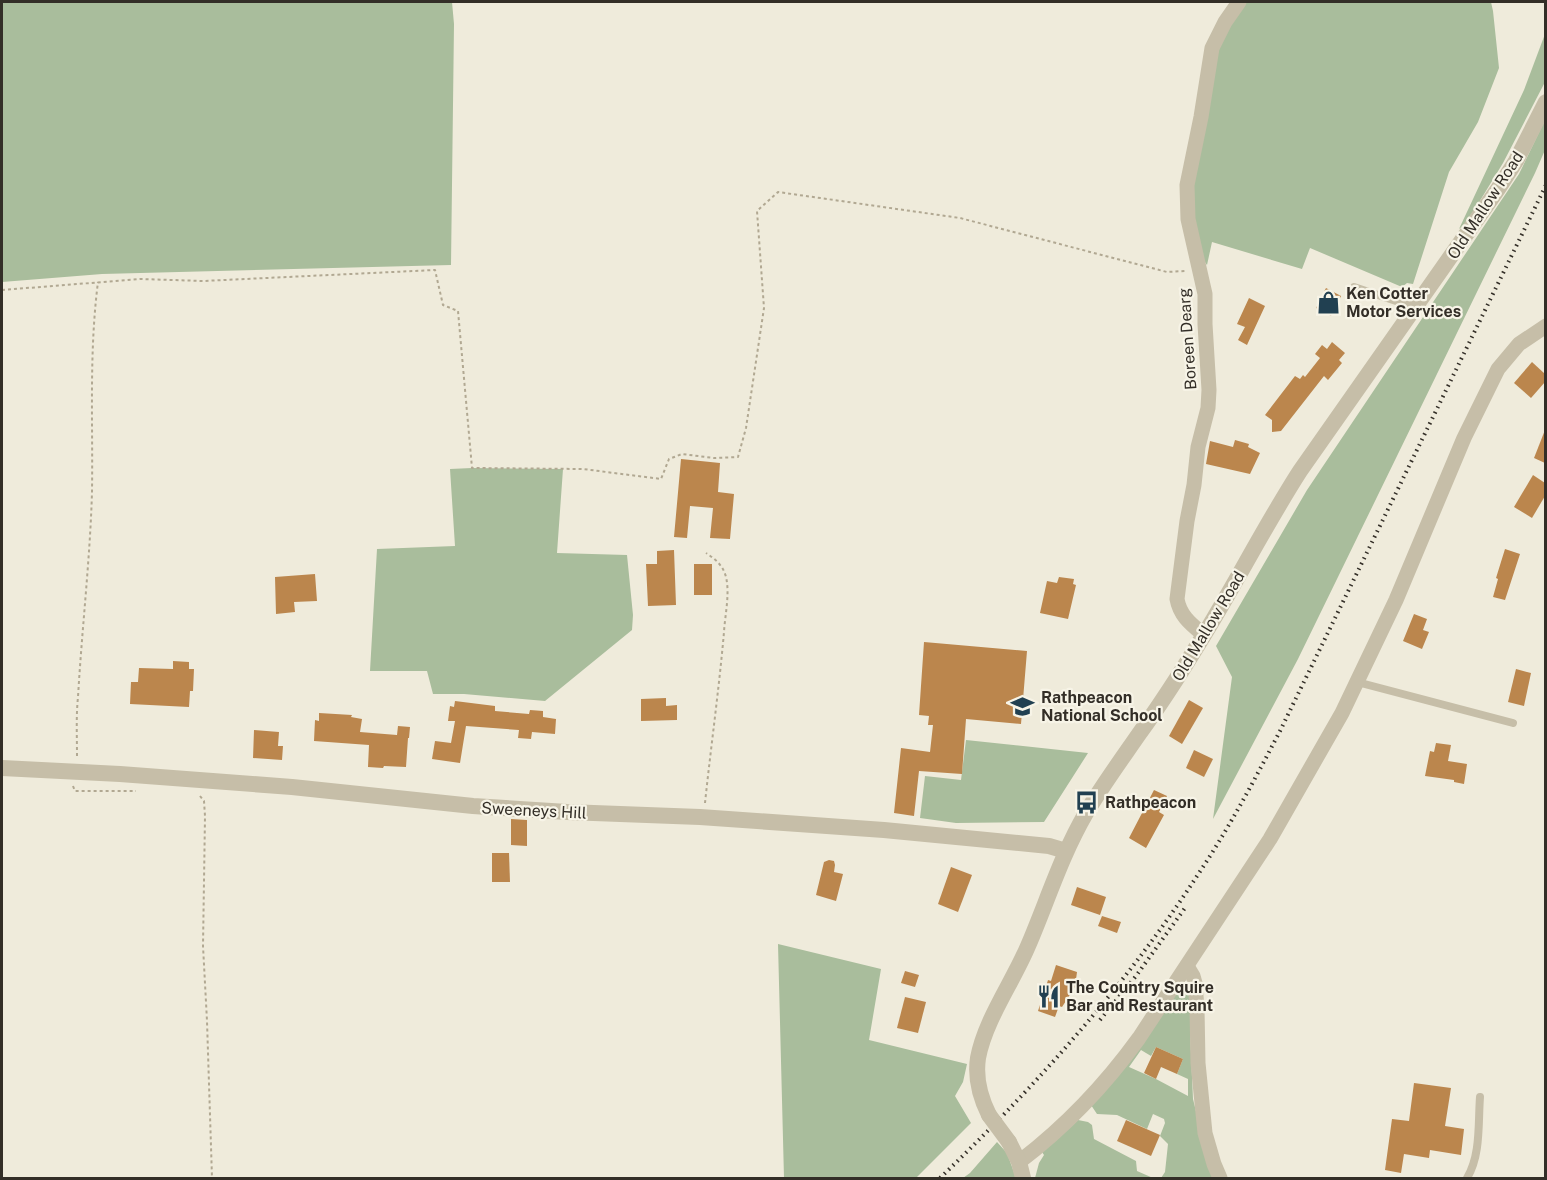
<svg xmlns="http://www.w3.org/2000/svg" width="1547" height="1180" viewBox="0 0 1547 1180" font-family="'Public Sans',sans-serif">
	<rect width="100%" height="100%" fill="#efebdb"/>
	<g fill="#a9bd9c" fill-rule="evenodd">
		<polygon points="2,2 452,2 454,24 451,265 102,274 2,282"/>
		<polygon points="1243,2 1491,2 1493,11 1499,68 1478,122 1449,172 1413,284 1407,283 1402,287 1310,248 1302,269 1212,242 1207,265 1201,257 1190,202 1214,64 1225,32"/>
		<polygon points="1545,34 1545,82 1503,163 1467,222 1459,229 1524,90"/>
		<polygon points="1545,120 1545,150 1535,173 1298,659 1213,819 1232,677 1216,646 1307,490 1519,174"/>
		<polygon points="472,468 563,469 557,553 627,555 633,615 632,630 545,701 464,694 433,694 427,671 370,671 377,549 455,546 450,469"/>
		<polygon points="966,740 1088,753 1044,822 956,823 920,818 925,776 961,780"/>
		<polygon points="778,944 881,969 869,1040 967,1064 963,1082 955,1096 971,1123 916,1178 784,1178"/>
		<path d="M1178,987L1187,988L1191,995L1190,1031L1193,1099L1209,1164L1216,1178H1161L1165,1172L1168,1144L1160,1136L1165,1123L1164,1119L1153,1114L1147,1129L1117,1115L1097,1114L1091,1105ZM1156,1047L1183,1059L1177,1074L1188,1079V1096L1156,1079L1129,1067L1141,1050L1151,1056Z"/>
		<polygon points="1078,1120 1088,1122 1092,1125 1094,1139 1136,1161 1137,1171 1153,1178 1035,1178 1039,1163 1044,1155 1042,1152"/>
		<polygon points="997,1142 1007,1153 1016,1178 963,1178 970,1173"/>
	</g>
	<g fill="#bb864d">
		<polygon points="1326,288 1341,296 1331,316 1316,308"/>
		<polygon points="1249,298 1265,306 1247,345 1238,340 1245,327 1237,324"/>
		<polygon points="1332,342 1345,353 1339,360 1342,363 1328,380 1324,376 1281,431 1272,432 1272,420 1265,415 1295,376 1300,379 1303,375 1305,377 1320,358 1315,354 1322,345 1327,349"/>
		<polygon points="1532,362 1545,374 1545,382 1531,398 1514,383"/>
		<polygon points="1545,430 1545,463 1534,458"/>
		<polygon points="1235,440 1249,444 1248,447 1260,453 1250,474 1206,464 1210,441 1233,447"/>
		<polygon points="681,459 720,463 718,492 734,494 730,539 710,538 713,508 690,506 687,538 674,537"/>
		<polygon points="1533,475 1545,483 1545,496 1532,518 1514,507"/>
		<polygon points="1505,549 1520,554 1505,600 1493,597 1498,579 1496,578"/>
		<polygon points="674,550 676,605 648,606 646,564 657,564 657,551"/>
		<rect x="694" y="564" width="18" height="31"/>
		<polygon points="315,574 317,601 294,602 295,612 276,614 275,577"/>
		<polygon points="1059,577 1074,579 1073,584 1076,585 1068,619 1040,613 1047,581 1057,583"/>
		<polygon points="1414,614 1427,619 1423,630 1429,632 1422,649 1403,641"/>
		<polygon points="924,642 1027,651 1021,724 966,719 962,774 919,771 914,816 894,813 901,748 930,752 933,725 928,725 929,716 919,715"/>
		<polygon points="173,661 189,662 189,669 194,669 193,691 190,691 189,707 130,704 131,682 138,682 139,668 173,669"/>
		<polygon points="1516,669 1531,673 1524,706 1508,702"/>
		<polygon points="666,698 666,706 677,705 677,720 641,721 641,699"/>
		<polygon points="1189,700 1203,708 1182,744 1169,736"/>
		<polygon points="455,701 495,706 495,711 529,714 530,710 543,711 543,717 556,719 555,734 532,732 531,739 518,738 519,730 466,726 460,763 432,759 435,741 451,743 455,721 448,721 450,706 454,707"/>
		<polygon points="319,713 352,715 351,717 362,719 360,732 397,735 398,726 410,727 409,738 408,738 406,767 384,766 383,768 368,767 369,745 314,741 315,720 319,721"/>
		<polygon points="254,730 279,732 278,746 283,746 282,760 253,758"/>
		<polygon points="1436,743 1451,745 1448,761 1467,764 1464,784 1454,782 1454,780 1425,776 1430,751 1434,752"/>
		<polygon points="1194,750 1213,759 1204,777 1186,768"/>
		<polygon points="1154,790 1167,796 1159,812 1164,815 1146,848 1129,838"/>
		<polygon points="511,819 527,820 527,846 511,845"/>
		<polygon points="492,853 509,853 510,882 492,882"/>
		<polygon points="829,860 834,861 835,865 834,872 843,874 836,901 816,895 824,862"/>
		<polygon points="951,867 972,875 958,912 938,904"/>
		<polygon points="1077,887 1106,897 1100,915 1071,905"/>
		<polygon points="1102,916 1121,922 1117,933 1098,926"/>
		<polygon points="1056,965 1077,972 1075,987 1062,1007 1059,1006 1055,1017 1038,1011 1048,980 1051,981"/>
		<polygon points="905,971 919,975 915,987 901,983"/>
		<polygon points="905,997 926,1002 918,1033 897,1028"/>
		<polygon points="1156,1047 1183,1059 1177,1074 1161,1067 1156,1079 1144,1073"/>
		<polygon points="1414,1083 1451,1088 1445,1126 1464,1129 1461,1155 1430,1150 1429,1158 1404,1154 1401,1173 1385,1170 1392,1119 1409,1121"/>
		<polygon points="1126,1120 1160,1135 1151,1156 1117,1141"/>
	</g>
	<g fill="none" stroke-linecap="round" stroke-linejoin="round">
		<g stroke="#b1a892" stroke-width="2" stroke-dasharray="3 3" stroke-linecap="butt">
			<polyline points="2,290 141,279 203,281 435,270 443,305 458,311 472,468 583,469 661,479 669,459 682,454 714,458 738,457 746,428 764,308 757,211 778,192 960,218 1167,272 1185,271"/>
			<path d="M77,756C77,736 76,716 78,697C82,628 90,560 92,492C93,422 89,352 98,282"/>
			<polyline points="73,786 75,791 136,791"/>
			<polyline points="200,796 204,801 205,816 203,946 207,1021 212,1178"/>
			<path d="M705,803C711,746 719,689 724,632C725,615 730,594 726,577C723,565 715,559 706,553"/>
		</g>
		<g stroke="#c6bea8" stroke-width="8">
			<polyline points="1354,287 1414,307"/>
			<polyline points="1357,682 1513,723"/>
			<path d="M1467,1178C1481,1155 1478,1123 1480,1097"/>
		</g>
		<g stroke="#c6bea8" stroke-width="15">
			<path d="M1204,635C1191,624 1180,616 1177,599L1187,521L1194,485L1198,447L1208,408L1209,390L1205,324V294L1188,219L1187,185L1201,117L1212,48L1225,22L1239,2"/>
			<polyline points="1187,966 1193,976 1195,983 1197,1008 1198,1063 1205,1133 1214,1164 1220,1178"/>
			<path d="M1019,1162C1065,1127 1105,1085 1139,1038L1270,839L1342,713L1396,600L1464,438L1498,369L1519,344L1546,326"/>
		</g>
		<g stroke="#c6bea8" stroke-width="16">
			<polyline points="2,768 120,774 292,787 473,806 567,812 700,817 884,830 1049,846 1066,851"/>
			<path d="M989,1115C980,1097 975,1078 978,1058C985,1020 1013,982 1028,946C1047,902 1061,856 1086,813C1102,786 1121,760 1139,734C1160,705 1180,674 1199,643C1234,587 1264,527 1300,471L1498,189L1516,161L1546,102"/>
			<polyline points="1009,1142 1019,1162 1023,1178"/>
		</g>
		<g stroke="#332e27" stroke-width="4" stroke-dasharray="1.5 4.5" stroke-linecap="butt">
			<polyline points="1100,1020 1136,976 1185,908"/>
			<path d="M940,1178C1035,1087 1127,984 1199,873C1229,828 1255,779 1280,731L1546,185"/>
		</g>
		<polyline stroke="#c6bea8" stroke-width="16" points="989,1115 1009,1142"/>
	</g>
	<defs>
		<symbol id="shop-bare" viewBox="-9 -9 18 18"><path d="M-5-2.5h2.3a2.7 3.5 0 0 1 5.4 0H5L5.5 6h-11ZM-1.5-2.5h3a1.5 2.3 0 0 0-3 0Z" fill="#214051" stroke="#f7f4e7" stroke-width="2.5" paint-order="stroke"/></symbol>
		<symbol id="school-bare" viewBox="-9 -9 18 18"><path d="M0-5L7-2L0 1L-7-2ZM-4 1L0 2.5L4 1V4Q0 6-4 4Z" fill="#214051" stroke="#f7f4e7" stroke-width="2.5" paint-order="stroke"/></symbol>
		<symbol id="bus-bare" viewBox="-9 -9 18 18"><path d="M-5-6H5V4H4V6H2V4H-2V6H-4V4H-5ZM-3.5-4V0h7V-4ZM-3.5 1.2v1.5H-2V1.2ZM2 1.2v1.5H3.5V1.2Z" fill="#214051" stroke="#f7f4e7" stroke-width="2.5" paint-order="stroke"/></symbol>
		<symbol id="restaurant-bare" viewBox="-9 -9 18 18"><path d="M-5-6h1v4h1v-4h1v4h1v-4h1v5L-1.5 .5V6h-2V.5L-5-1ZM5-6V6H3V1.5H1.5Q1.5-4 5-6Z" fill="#214051" stroke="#f7f4e7" stroke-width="2.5" paint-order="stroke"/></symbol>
	</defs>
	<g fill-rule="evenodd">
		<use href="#shop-bare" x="1312" y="286" width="33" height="33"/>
		<use href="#school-bare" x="1006" y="690" width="33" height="33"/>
		<use href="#bus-bare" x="1070" y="786" width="33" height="33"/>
		<use href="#restaurant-bare" x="1032" y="980" width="33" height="33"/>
	</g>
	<g text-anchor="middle" stroke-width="4.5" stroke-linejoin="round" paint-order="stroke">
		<g font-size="16" fill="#332e27" stroke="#f7f4e7">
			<text transform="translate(1485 205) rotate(-57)" y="6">Old Mallow Road</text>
			<text transform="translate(1187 339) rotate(-94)" y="6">Boreen Dearg</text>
			<text transform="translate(1208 626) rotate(-59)" y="6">Old Mallow Road</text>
			<text transform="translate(534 810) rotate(3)" y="6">Sweeneys Hill</text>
		</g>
		<g font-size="16" font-weight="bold" fill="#332e27" stroke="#f7f4e7" text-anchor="start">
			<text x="1346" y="299">Ken Cotter<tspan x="1346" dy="18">Motor Services</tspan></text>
			<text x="1041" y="703">Rathpeacon<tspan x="1041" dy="18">National School</tspan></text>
			<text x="1105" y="808">Rathpeacon</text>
			<text x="1066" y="993">The Country Squire<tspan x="1066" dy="18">Bar and Restaurant</tspan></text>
		</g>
	</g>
	<rect width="1547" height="1180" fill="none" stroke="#332e27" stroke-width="6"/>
</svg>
